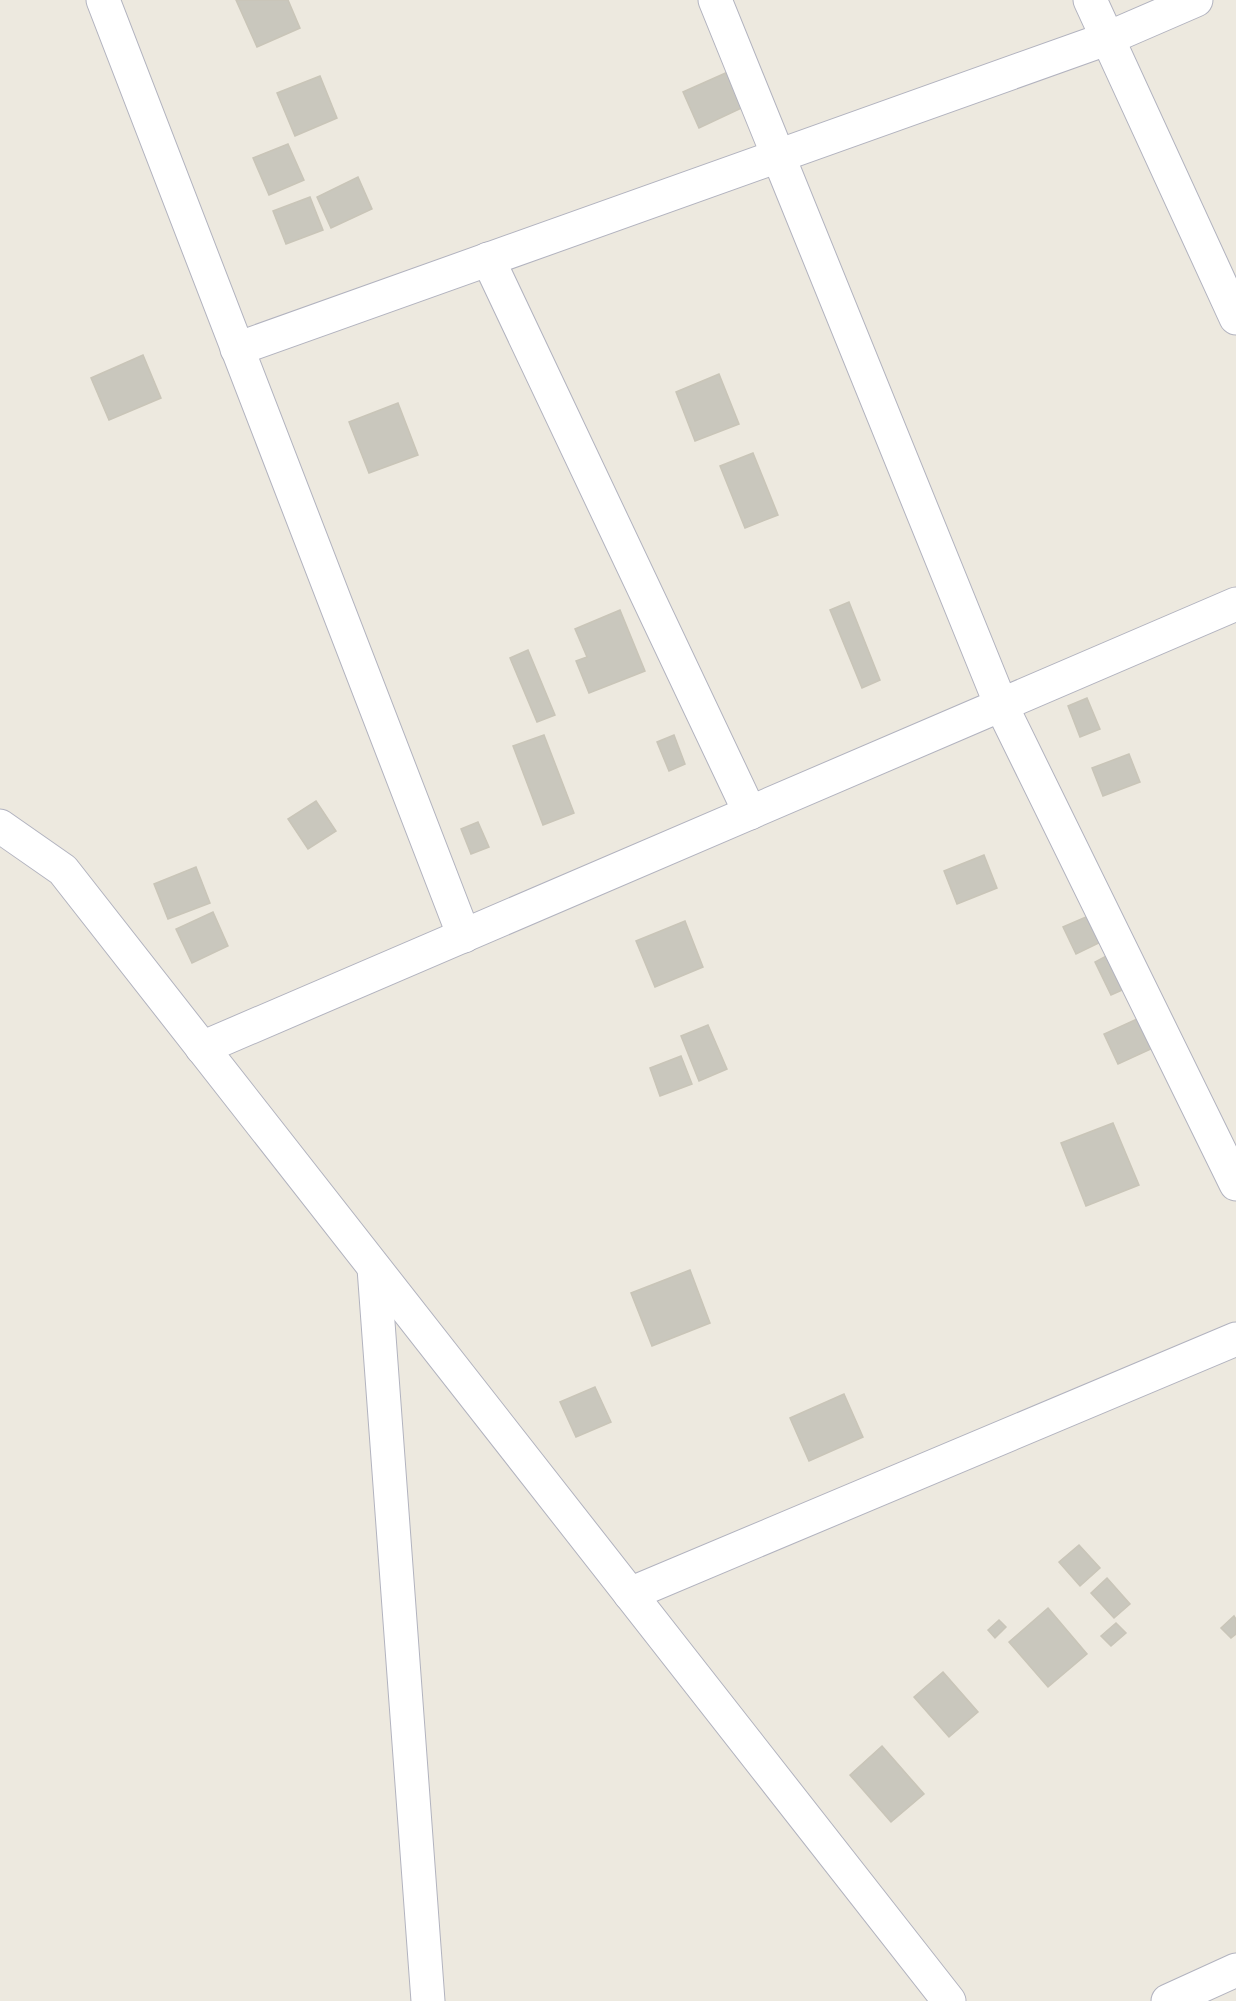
<svg xmlns="http://www.w3.org/2000/svg" width="1236" height="2001" viewBox="0 0 1236 2001" font-family="'Space Grotesk',sans-serif">
	<rect width="100%" height="100%" fill="#ede9df"/>
	<g fill="#c9c7bd" stroke="#c9c5b8" stroke-width="1.5">
		<polygon points="236,0 288,0 300,28 257,47"/>
		<polygon points="730,71 746,106 699,128 683,92"/>
		<polygon points="320,76 337,118 295,136 277,93"/>
		<polygon points="288,144 304,180 269,195 253,158"/>
		<polygon points="358,177 372,209 331,228 317,197"/>
		<polygon points="310,197 323,230 286,244 273,211"/>
		<polygon points="143,355 161,398 109,420 91,378"/>
		<polygon points="719,374 739,424 695,441 676,392"/>
		<polygon points="398,403 418,455 369,473 349,422"/>
		<polygon points="753,453 778,515 745,528 720,466"/>
		<polygon points="849,602 880,680 862,688 830,610"/>
		<polygon points="620,610 645,671 589,693 576,661 587,657 575,629"/>
		<polygon points="528,650 555,715 537,722 510,658"/>
		<polygon points="1087,698 1100,729 1080,737 1068,706"/>
		<polygon points="544,735 574,813 543,825 513,746"/>
		<polygon points="674,735 685,764 669,771 657,742"/>
		<polygon points="1129,754 1140,782 1103,796 1092,768"/>
		<polygon points="316,801 336,831 308,849 288,819"/>
		<polygon points="478,822 489,847 471,854 461,829"/>
		<polygon points="984,855 997,888 957,904 944,871"/>
		<polygon points="196,867 210,903 168,919 154,884"/>
		<polygon points="213,912 228,946 192,963 176,929"/>
		<polygon points="1093,914 1105,940 1076,954 1063,927"/>
		<polygon points="685,921 703,967 655,987 636,941"/>
		<polygon points="1110,954 1127,988 1111,995 1095,962"/>
		<polygon points="1137,1019 1151,1049 1118,1064 1104,1034"/>
		<polygon points="708,1025 727,1069 699,1081 681,1036"/>
		<polygon points="681,1056 692,1084 660,1096 650,1068"/>
		<polygon points="1113,1123 1139,1185 1086,1206 1061,1143"/>
		<polygon points="690,1270 710,1323 652,1346 631,1293"/>
		<polygon points="595,1387 611,1422 576,1437 560,1402"/>
		<polygon points="844,1394 863,1437 809,1461 790,1418"/>
		<polygon points="1079,1545 1100,1568 1080,1586 1059,1562"/>
		<polygon points="1107,1578 1130,1604 1114,1618 1091,1593"/>
		<polygon points="1048,1608 1087,1654 1048,1687 1009,1642"/>
		<polygon points="1234,1616 1236,1619 1236,1634 1231,1638 1221,1628"/>
		<polygon points="999,1620 1006,1627 995,1638 988,1630"/>
		<polygon points="1116,1623 1126,1633 1111,1646 1101,1636"/>
		<polygon points="943,1672 978,1712 949,1737 914,1697"/>
		<polygon points="882,1746 924,1794 891,1822 850,1775"/>
	</g>
	<g fill="none" stroke-linecap="round" stroke-linejoin="round">
		<defs>
			<g id="minor">
				<polyline points="103,0 464,936"/>
				<polyline points="715,0 1001,705 1236,1184"/>
				<polyline points="1090,0 1236,318"/>
				<polyline points="488,259 750,813"/>
				<polyline points="237,349 1106,39 1196,0"/>
				<polyline points="0,826 63,870 949,2001"/>
				<polyline points="202,1048 1236,604"/>
				<polyline points="374,1268 428,2001"/>
				<polyline points="630,1594 1236,1339"/>
				<polyline points="1168,2001 1236,1970"/>
			</g>
		</defs>
		<use href="#minor" stroke="#b2b3bf" stroke-width="35"/>
		<use href="#minor" stroke="#fff" stroke-width="33"/>
	</g>
</svg>
